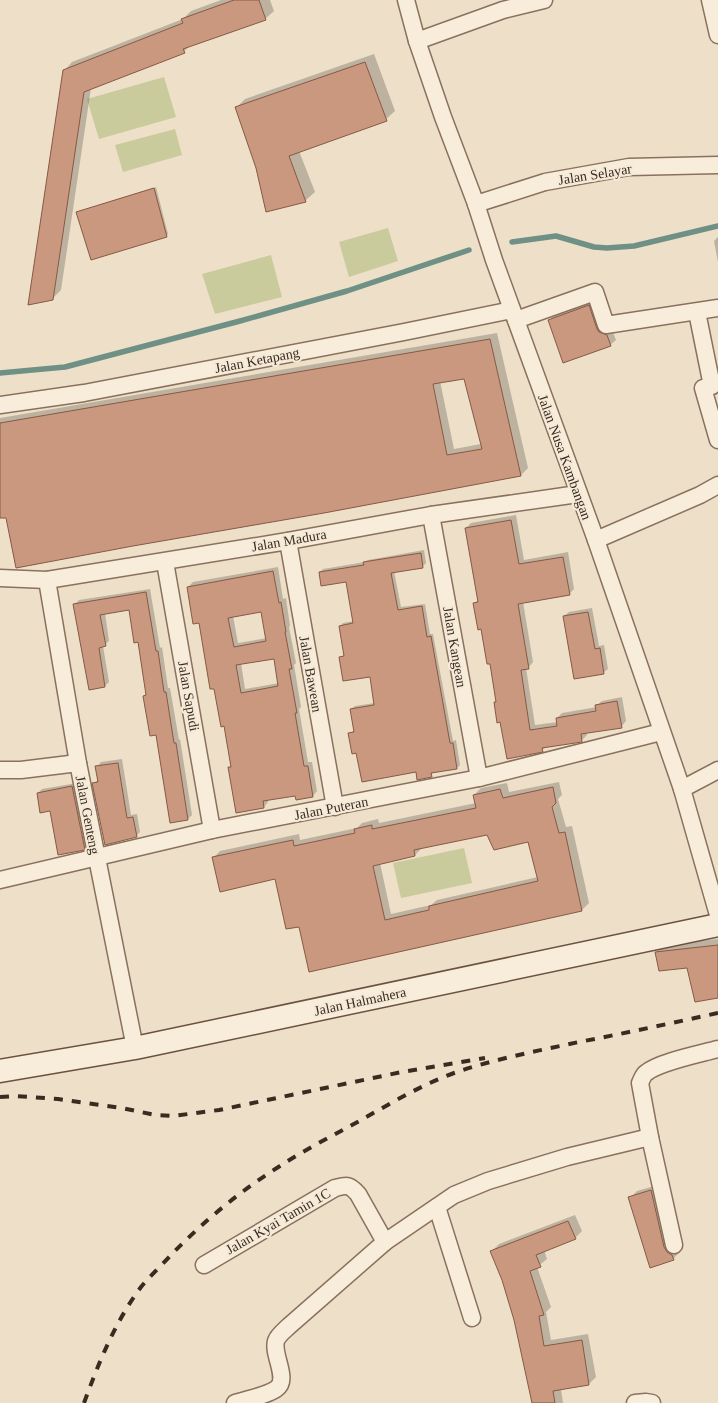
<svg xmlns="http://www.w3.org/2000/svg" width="718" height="1403" viewBox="0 0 718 1403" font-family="Georgia,serif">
	<rect width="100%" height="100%" fill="#eddfc8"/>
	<g fill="#cacb9c">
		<polygon points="164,77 176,117 99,139 87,99"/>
		<polygon points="175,129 182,155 123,172 115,145"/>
		<polygon points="388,228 398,261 349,277 339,242"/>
		<polygon points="271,255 282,297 215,314 202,274"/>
		<polygon points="464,848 472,883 401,898 393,863"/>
	</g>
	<g fill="#0003" fill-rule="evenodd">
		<polygon points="221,0 270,0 274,11 265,19 190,45 184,52 91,88 61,290 52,299 64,71 72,62 183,19 191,11"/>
		<polygon points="374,54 395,111 386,119 299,151 315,192 306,200 267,210 257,167 237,107 245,99"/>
		<polygon points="156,187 168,234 166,236 78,213 80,211"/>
		<polygon points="718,237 718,262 714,241"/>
		<polygon points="594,300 612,330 616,340 610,345 549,320 555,315"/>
		<path d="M497,333L528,468L521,475L0,517V418ZM465,377L481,444L454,449L440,381Z"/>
		<polygon points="516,515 524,560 568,552 574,589 569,594 523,602 533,662 528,668 526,668 535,725 558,722 557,718 562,713 597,707 596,706 602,701 622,697 626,721 621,727 586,732 587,735 582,740 547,746 542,750 501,721 495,702 497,700 491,662 474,604 479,599 466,528 471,523"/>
		<polygon points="424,550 426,563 423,566 394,571 401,607 425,604 430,634 433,634 453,741 456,740 460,765 457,768 434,771 431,776 357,752 350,734 353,731 355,730 351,709 355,706 375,703 371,676 340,658 345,654 340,626 343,623 354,621 347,580 320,572 323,569 365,562 368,560"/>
		<path d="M278,567L283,599L286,598L290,626L289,627L296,663L294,665L301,707L299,709L308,762H312L317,791L313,796L296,794L268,799V802L264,807L229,768L232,765L225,725L200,621L188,587L193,582ZM262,611L267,638L238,643L233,616ZM275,657L279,683L245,689L241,663Z"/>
		<polygon points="150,589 160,648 162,647 168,688 170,688 179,740 180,739 192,815 188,819 144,696 147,693 139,641 130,609 105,613 109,641 103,646 109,682 105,686 90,688 75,604 79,600"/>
		<polygon points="592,608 599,646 604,645 608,669 603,673 564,616 569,612"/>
		<polygon points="122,759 131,815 137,814 140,832 136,836 94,783 99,779 97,767 101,762"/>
		<path d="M559,782L562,795L558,799L566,827L572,826L589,903L582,910L310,971L300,925L276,877L213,858L220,851L299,834L300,840L357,828L362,823L378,819L379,823L476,803L474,795L481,788L507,783L509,792ZM488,834L529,841L538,877L437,900L431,905L391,914L380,863L415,855L421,849V847Z"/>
		<polygon points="77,783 89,844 85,848 38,793 42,789"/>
		<polygon points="718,939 718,996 688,967 656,952 663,945"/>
		<polygon points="658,1185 680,1252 673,1259 651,1266 630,1198 637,1191"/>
		<polygon points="575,1215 582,1231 575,1238 544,1250 547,1259 537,1267 551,1307 546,1312 551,1340 588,1334 596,1377 589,1384 561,1389 563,1403 533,1403 515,1320 503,1280 492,1251 499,1244"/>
	</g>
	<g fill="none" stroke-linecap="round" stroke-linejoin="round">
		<g stroke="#6f9085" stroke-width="5.5">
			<polyline points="512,242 556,236 594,247 607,248 634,246 718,226"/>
			<polyline points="0,373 65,367 240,321 347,291 469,250"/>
		</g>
	</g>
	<g fill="#ca987f" stroke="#875944" fill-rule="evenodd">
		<polygon points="234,0 259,0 266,20 183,49 185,53 84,92 53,300 28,305 63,70 183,23 181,19"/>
		<polygon points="365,62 387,121 289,156 306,202 266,212 256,168 235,107"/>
		<polygon points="154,188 167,237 91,260 76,212"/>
		<polygon points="589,305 597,329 599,332 607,335 611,346 563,363 548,320"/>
		<path d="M490,339L521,476L324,513L133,546L16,568L6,518H0V423ZM464,379L482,449L447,455L433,384Z"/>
		<polygon points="511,520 519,564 563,557 570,595 518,604 529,669 521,670 530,730 557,726 556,718 596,711 595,705 617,701 622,728 581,734 582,742 542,748 543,752 507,759 500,722 497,723 494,702 496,702 490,664 487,664 481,629 478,630 473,603 478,602 465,528"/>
		<polygon points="421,553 423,568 391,573 398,610 422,606 427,637 431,636 450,743 453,743 457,769 431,773 432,777 417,780 416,772 362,782 356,753 352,754 348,733 354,732 350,709 374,705 370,677 343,681 339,657 344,656 339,626 353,623 346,582 321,586 319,572 364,565 363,562"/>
		<path d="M273,571L279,603L281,602L286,632H285L292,669H289L297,713H295L304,766H308L313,797L296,800L295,796L263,801L264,808L236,813L228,767H231L224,726L221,727L214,689H210L199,623L193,624L187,587ZM261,612L266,641L234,647L228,618ZM274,659L278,686L241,693L236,665Z"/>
		<polygon points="146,592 156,651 158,651 164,692 166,692 174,743 176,743 188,820 170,823 156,735 150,736 143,696 146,695 138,642 134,643 129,610 100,615 106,646 99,648 105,687 89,690 73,604"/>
		<polygon points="588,612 595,649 600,648 604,674 574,679 563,616"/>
		<polygon points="118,763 127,818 133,817 137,837 105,845 92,783 98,782 95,766"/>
		<polygon points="72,786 85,850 58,855 50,811 40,813 37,793"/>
		<path d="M553,787L556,803L552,807L559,833L565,832L582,911L309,972L299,927L286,929L275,879L220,892L212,857L293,840L294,846L355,833L354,829L372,825V829L476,808L473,795L500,789L503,798ZM487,835L494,850L528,842L538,881L429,906V910L385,920L373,866L415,856L414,850Z"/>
		<polygon points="718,945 718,998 695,1002 687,968 659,971 655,952"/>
		<polygon points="651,1190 664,1247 667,1252 672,1255 674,1260 650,1268 628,1197"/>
		<polygon points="568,1221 576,1239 536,1255 541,1267 530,1271 544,1315 539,1316 544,1346 582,1340 589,1385 553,1391 555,1403 532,1403 514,1320 502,1280 490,1251"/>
	</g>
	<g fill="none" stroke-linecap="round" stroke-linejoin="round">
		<defs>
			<g id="street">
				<polyline points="406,0 417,41 443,117 476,204 494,260 596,540 682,789 718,915"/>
				<polyline points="710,0 718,35"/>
				<polyline points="417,41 503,10 544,0"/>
				<polyline points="476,204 545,182 629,167 718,165"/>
				<polyline points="697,312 712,386 703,388 718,440"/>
				<polyline points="516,320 595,292 606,325 718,308"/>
				<polyline points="0,405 84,393 404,332 512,310"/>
				<polyline points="431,515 479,778"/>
				<polyline points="596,540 700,495 718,485"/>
				<polyline points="288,541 335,807"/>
				<polyline points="165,562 212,830"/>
				<polyline points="0,578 47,580 288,541 431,515 578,494"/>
				<polyline points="47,580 78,763 135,1048"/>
				<polyline points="0,770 21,770 78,763"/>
				<polyline points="682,789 718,770"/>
				<polyline points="0,880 212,830 479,778 661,732"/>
				<polyline points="437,1207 472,1318"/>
				<path d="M674,1245L650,1137L640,1083C642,1079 643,1075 646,1073C659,1062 700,1054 718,1049"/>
				<path d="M204,1265L335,1188C347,1185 349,1184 358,1194L385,1242"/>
				<path d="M235,1403C247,1399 266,1396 276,1389C290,1380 272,1355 276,1341C278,1335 285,1330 289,1326L385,1242L454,1195L488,1181L567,1157L650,1137"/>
				<polyline points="635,1403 646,1402 652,1403"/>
			</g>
			<polyline id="secondary" points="0,1071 135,1048 718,925"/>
		</defs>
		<use href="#street" stroke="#89715d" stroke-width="19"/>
		<use href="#secondary" stroke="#6b5240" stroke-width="25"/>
		<use href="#street" stroke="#f8eddb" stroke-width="16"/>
		<use href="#secondary" stroke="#f8eddb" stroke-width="22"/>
		<g stroke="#3a2b20" stroke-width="4" stroke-dasharray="9 9" stroke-linecap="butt">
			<polyline points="0,1097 15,1096 58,1099 122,1108 155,1115 173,1116 219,1110 402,1072 485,1058"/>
			<path d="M84,1403C99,1362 115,1322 141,1287C150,1276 161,1266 171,1255C203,1222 240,1191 280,1166C303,1151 328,1138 352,1125C385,1107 418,1086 454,1073C494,1059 537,1051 579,1042C626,1033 672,1023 718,1013"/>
		</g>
	</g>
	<g text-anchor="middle" stroke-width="4.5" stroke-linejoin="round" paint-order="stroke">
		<g font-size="14" fill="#3a2b20" stroke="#f5ead7">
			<text transform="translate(595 174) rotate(-9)" y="5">Jalan Selayar</text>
			<text transform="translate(257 360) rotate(-11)" y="5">Jalan Ketapang</text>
			<text transform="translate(565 457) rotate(70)" y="5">Jalan Nusa Kambangan</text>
			<text transform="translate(289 540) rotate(-10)" y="5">Jalan Madura</text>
			<text transform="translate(455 647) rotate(80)" y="5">Jalan Kangean</text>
			<text transform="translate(311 674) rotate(80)" y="5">Jalan Bawean</text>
			<text transform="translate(189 696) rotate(80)" y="5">Jalan Sapudi</text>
			<text transform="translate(331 808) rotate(-11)" y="5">Jalan Puteran</text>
			<text transform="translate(88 815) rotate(79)" y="5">Jalan Genteng</text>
			<text transform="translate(360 1001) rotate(-12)" y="5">Jalan Halmahera</text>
			<text transform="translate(278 1221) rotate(-30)" y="5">Jalan Kyai Tamin 1C</text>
		</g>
	</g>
</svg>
